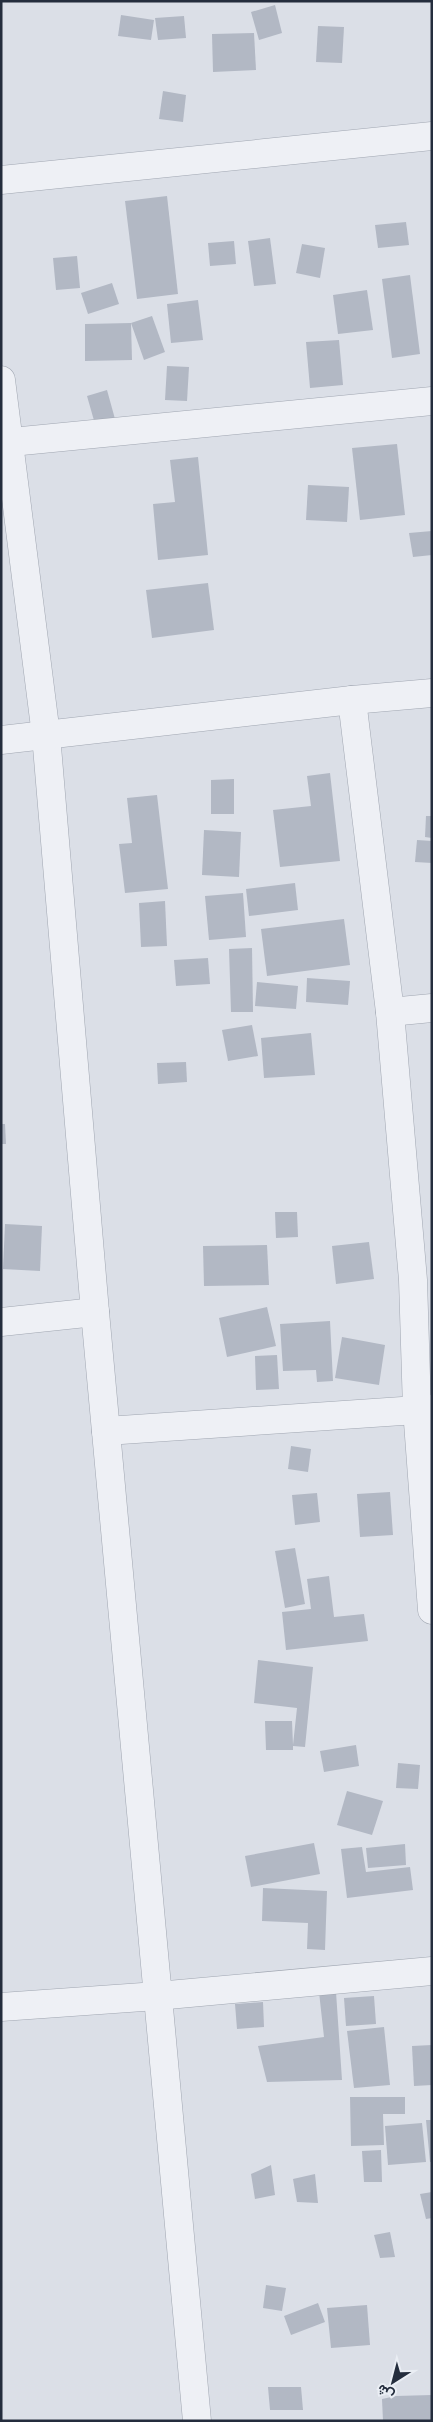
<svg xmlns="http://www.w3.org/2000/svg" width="433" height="2422" viewBox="0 0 433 2422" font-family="'IBM Plex Sans',Vazirmatn,sans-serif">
	<rect width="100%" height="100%" fill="#dbdfe7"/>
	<g fill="#b2b8c4">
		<polygon points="275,5 282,33 259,40 251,12"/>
		<polygon points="121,15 154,20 151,40 118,36"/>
		<polygon points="184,16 186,38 158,40 155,18"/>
		<polygon points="318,26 344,27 342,63 316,62"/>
		<polygon points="254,33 256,70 213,72 212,34"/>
		<polygon points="163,91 186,95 183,122 159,119"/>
		<polygon points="167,196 178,294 137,299 125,201"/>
		<polygon points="406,222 409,245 378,248 375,225"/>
		<polygon points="270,238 276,284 254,286 248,241"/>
		<polygon points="234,241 236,264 210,266 208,243"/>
		<polygon points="302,244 325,248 320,278 296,273"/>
		<polygon points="77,256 80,288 56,290 53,258"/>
		<polygon points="410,275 420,354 392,358 382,279"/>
		<polygon points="112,283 119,304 88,314 81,293"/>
		<polygon points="367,290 373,330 338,334 333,295"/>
		<polygon points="198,300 203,340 171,343 167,304"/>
		<polygon points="152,316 165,352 144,360 131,323"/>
		<polygon points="131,323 132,360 85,361 85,324"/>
		<polygon points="339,340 343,385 310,388 306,342"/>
		<polygon points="167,366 189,367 187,401 165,400"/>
		<polygon points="107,390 115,419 95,424 87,396"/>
		<polygon points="397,444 405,515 360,520 352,448"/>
		<polygon points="198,457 208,555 158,560 153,504 175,502 170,460"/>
		<polygon points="308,485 349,487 347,522 306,520"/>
		<polygon points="432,531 432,555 413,557 409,533"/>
		<polygon points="208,583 214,630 152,638 146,590"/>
		<polygon points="330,773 340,861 280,867 273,810 311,806 307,776"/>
		<polygon points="234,779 234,814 211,814 211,780"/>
		<polygon points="157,795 168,889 125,893 119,844 132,843 127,798"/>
		<polygon points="426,816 432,816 432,838 425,837"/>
		<polygon points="204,830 241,832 239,877 202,875"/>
		<polygon points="417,840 432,841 432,863 415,862"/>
		<polygon points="295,883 298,910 249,916 246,889"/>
		<polygon points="243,893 246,937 209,940 205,896"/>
		<polygon points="165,901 167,946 141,947 139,903"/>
		<polygon points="344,919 350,965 267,976 261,929"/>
		<polygon points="252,948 253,1012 231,1012 229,949"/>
		<polygon points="208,958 210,984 176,986 174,960"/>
		<polygon points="307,978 350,981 348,1005 306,1002"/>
		<polygon points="257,982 298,986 296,1009 255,1006"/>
		<polygon points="252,1025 258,1056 228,1061 222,1030"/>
		<polygon points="311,1033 315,1075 264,1078 261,1038"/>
		<polygon points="186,1062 187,1082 158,1084 157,1063"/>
		<polygon points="1,1124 5,1124 6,1144 1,1144"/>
		<polygon points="275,1212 297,1212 298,1237 276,1238"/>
		<polygon points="5,1224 42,1226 40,1271 3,1269"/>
		<polygon points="369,1242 374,1279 336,1284 332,1246"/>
		<polygon points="267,1245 269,1285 204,1286 203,1246"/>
		<polygon points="267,1307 276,1346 227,1357 219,1318"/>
		<polygon points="330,1321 333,1381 317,1382 316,1370 283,1371 280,1324"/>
		<polygon points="342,1337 385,1345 379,1385 335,1378"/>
		<polygon points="277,1355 279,1389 256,1390 255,1356"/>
		<polygon points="291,1446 311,1449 308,1472 288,1469"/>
		<polygon points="390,1492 393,1535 360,1537 357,1494"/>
		<polygon points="317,1493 320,1522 295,1525 292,1495"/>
		<polygon points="295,1548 305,1604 285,1608 275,1551"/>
		<polygon points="329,1576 334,1617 364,1614 368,1641 286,1650 282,1612 311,1609 307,1579"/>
		<polygon points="258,1660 313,1667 305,1747 293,1746 293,1750 266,1750 265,1721 292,1721 293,1745 297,1708 254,1703"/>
		<polygon points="356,1745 359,1766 324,1772 320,1751"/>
		<polygon points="398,1763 420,1765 418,1789 396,1788"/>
		<polygon points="347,1791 383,1801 372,1835 337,1825"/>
		<polygon points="314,1843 320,1874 251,1887 245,1856"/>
		<polygon points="405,1844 406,1865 368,1868 366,1848"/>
		<polygon points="362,1847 366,1872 410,1867 413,1890 347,1898 341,1849"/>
		<polygon points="263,1888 327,1891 325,1950 307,1949 308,1923 262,1921"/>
		<polygon points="319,1992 336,1992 342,2080 267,2082 258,2046 324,2037"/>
		<polygon points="374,1996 376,2024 346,2026 344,1998"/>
		<polygon points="263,2002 264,2027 237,2029 235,2004"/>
		<polygon points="384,2027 390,2085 354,2088 347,2031"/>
		<polygon points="432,2045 432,2085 414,2086 412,2046"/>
		<polygon points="350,2097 405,2097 405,2114 383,2114 384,2145 351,2146"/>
		<polygon points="426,2120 432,2120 432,2162 430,2162"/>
		<polygon points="422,2123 426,2162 388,2165 385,2126"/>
		<polygon points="381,2150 382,2182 364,2182 362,2151"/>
		<polygon points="271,2165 275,2195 255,2199 251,2174"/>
		<polygon points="315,2174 318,2203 297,2202 293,2179"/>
		<polygon points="432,2192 432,2218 426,2219 420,2194"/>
		<polygon points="390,2232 395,2257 380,2258 374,2235"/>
		<polygon points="266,2285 286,2288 282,2311 263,2308"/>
		<polygon points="318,2303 325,2322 291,2335 284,2316"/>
		<polygon points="367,2305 370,2345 331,2348 327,2308"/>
		<polygon points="268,2387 301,2387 303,2410 270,2410"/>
		<polygon points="432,2395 432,2421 383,2421 382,2399 396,2396"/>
	</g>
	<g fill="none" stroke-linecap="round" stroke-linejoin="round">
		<defs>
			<g id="minor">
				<polyline points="1,180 432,136"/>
				<polyline points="1,380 46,735 95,1312 197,2421"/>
				<polyline points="1,443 432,401"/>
				<polyline points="352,700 390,1012 413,1280 417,1409 432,1610"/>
				<polyline points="1,740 352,700 432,693"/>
				<polyline points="390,1012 432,1008"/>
				<polyline points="1,1322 95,1312"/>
				<polyline points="106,1431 432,1409"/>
				<polyline points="1,2007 157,1996 432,1971"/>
			</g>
		</defs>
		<use href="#minor" stroke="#a0a6b1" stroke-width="29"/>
		<use href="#minor" stroke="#eef0f5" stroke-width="28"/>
	</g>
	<rect width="433" height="2422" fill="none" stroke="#242d3d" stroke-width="5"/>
	<g transform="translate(393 2382) rotate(216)" stroke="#eaeef4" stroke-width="4" paint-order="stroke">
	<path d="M0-4L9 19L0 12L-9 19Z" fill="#242d3d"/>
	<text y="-8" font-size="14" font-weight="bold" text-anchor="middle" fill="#242d3d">ش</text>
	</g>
</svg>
